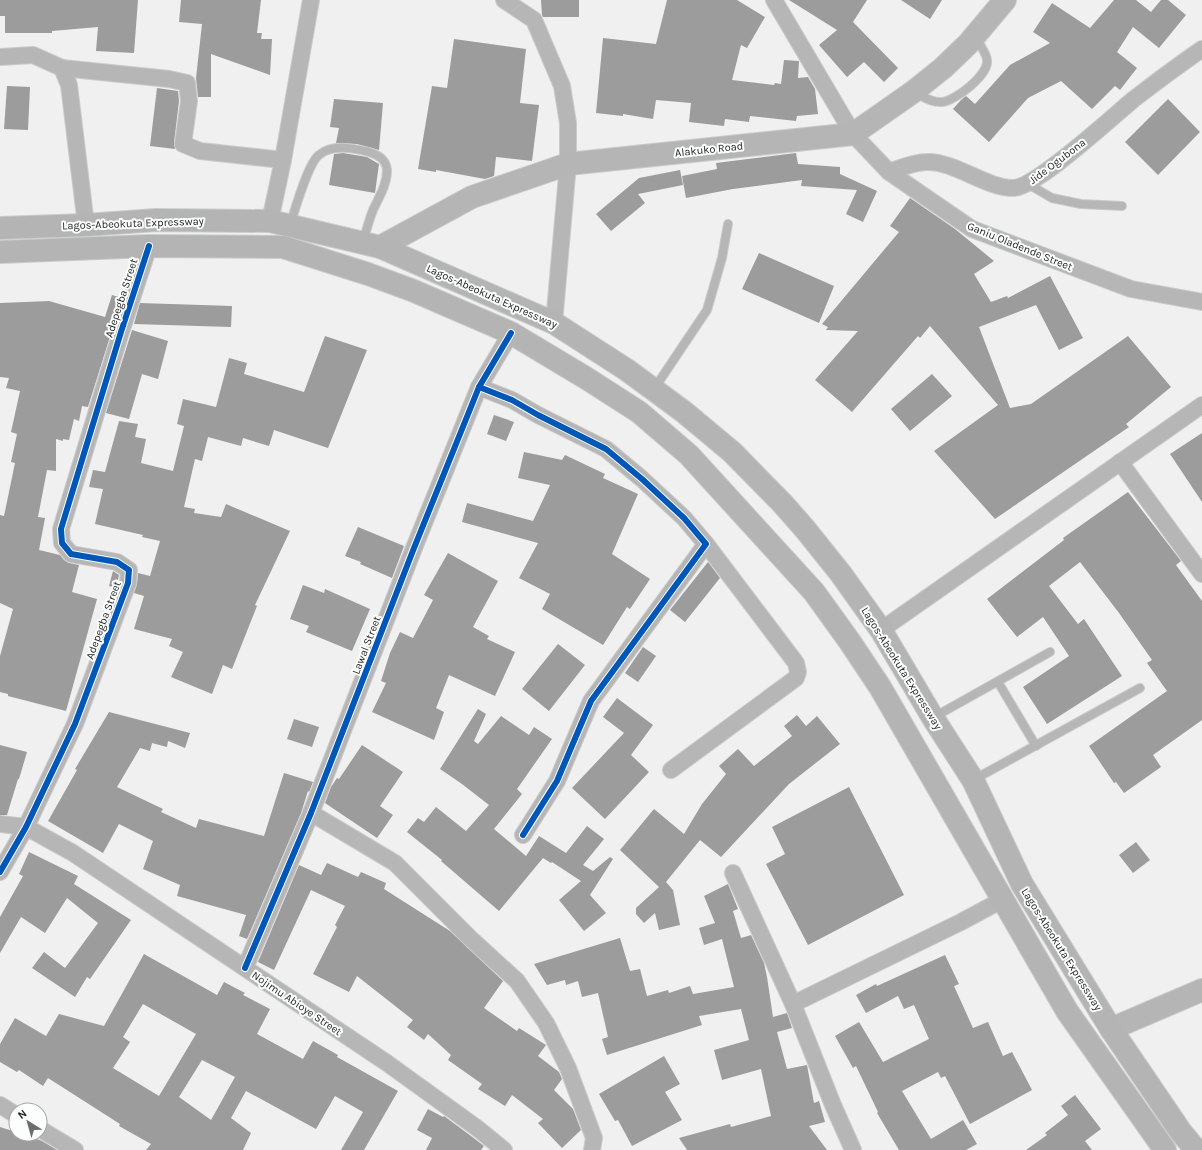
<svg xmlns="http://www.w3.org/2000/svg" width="1202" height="1150" viewBox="0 0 1202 1150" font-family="Karla,sans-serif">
	<rect width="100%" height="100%" fill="#eff0ef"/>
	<g fill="#9b9c9b" fill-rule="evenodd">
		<polygon points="0,0 138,0 134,53 96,51 98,27 52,31 52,33 5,33 5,16 0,16"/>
		<polygon points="181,0 261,0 257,33 262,33 261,39 272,39 270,75 211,54 211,97 198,97 196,78 202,24 179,22"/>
		<polygon points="541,0 579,0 579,17 543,17 542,15"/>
		<polygon points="667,0 737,0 765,17 747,48 741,45 732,80 774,85 775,83 781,84 784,60 799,61 798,78 808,77 815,89 818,114 797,116 796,121 750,116 749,122 725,119 724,126 689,122 691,103 656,100 653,119 623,114 623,116 596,113 603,38 656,44"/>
		<polygon points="789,0 867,0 853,22 898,68 884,82 864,62 847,77 819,45 837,30"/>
		<polygon points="901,0 942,0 930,19"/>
		<polygon points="1114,0 1136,0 1151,12 1161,0 1168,0 1186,15 1159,48 1133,27 1117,52 1137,68 1120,90 1115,86 1092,109 1061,81 1028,98 989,142 953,109 961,100 966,96 975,104 1010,65 1050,43 1033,32 1052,3 1090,28"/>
		<polygon points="454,39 526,49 520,103 539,105 532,161 496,157 494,176 485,179 436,170 436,172 418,169 432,86 447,88"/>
		<polygon points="7,86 30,87 28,130 4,129"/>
		<polygon points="157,88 178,91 179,101 174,143 175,149 150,146"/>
		<polygon points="334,99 383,103 379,150 357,144 336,143 339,128 330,127"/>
		<polygon points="1168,99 1200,132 1158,175 1125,142"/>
		<polygon points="343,153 367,157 379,164 375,193 329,185 334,154"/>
		<polygon points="796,153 798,164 840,167 840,174 877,191 863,222 846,214 857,190 801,186 802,180 733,189 686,198 682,176 717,169 716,163"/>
		<polygon points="680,170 683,185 638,194 645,203 611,231 596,214 639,178"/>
		<polygon points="910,198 955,229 994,261 974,274 991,302 1007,296 1008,298 1050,276 1083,338 1059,350 1036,305 979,327 1010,408 1031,404 1128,336 1171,387 1126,424 1129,427 995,519 934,451 998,405 930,326 920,338 918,336 852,412 815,380 858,331 826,330 828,327 822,324 899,232 890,226"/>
		<polygon points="759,253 834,286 819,323 742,289"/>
		<polygon points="112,295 122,298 88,407 82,406 79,421 74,419 69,440 63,439 63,441 56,439 56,471 47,470 38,517 45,518 39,550 60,555 64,560 69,563 79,565 72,592 97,599 66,711 8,696 8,694 0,692 0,656 13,609 0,603 0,515 4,516 15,463 11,462 17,434 11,432 20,391 6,388 9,378 0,377 0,303 49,301 105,317"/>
		<polygon points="140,303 232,306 231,327 134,324"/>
		<polygon points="132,330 168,341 158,379 142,374 129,419 106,413"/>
		<polygon points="325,336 367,350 328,448 274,430 269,446 243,438 241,446 208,437 202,461 195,459 184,507 195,509 194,513 221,517 226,504 290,531 255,605 257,606 232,669 223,665 212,694 171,677 183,652 169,646 172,639 134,629 144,596 134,593 137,584 138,573 150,576 160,541 142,537 143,535 95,524 103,489 89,487 93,470 105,472 119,421 138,424 135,437 146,439 141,463 173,471 184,426 177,424 183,399 216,407 229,358 247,363 244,374 304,392"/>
		<polygon points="932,374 952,396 910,431 891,409"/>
		<polygon points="494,415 514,422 506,441 487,434"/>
		<polygon points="1202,433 1202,502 1170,454"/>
		<polygon points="524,452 562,460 565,455 605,474 603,478 638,494 612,554 650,579 630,609 627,607 603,645 542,609 550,594 519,578 538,543 462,522 467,503 533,521 550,485 518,478"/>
		<polygon points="1128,492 1181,561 1176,565 1202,601 1202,720 1153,755 1161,767 1124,793 1116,782 1114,783 1089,746 1167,691 1147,663 1152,660 1119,613 1080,562 1049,586 1078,624 1084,619 1122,676 1047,724 1023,687 1069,656 1043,617 1017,637 987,599 1064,540 1063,538"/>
		<polygon points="358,527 404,546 392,578 360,564 361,562 345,556"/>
		<polygon points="448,553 498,581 473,627 489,636 487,639 515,652 495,696 449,675 436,708 444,712 434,740 372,712 386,683 381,681 390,653 400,632 413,638 433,600 424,595"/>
		<polygon points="708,562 720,578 685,622 670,610"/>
		<polygon points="113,571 119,575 116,588 109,586"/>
		<polygon points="303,585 324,593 325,589 370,609 352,651 306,632 309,626 290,619"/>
		<polygon points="558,644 585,665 549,711 522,689"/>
		<polygon points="643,647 656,656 638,682 625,673"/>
		<polygon points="617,698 653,725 631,755 649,772 605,819 572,788 624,733 603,717"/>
		<polygon points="478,709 486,714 474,741 478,744 501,716 529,735 534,727 552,739 517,789 522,794 494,829 526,856 539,836 566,853 587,826 604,839 583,865 593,871 610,857 613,859 590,895 606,913 584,931 559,900 581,881 552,862 551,863 543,858 499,911 441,861 442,860 407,832 418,818 424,822 436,807 466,831 489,805 462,784 440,769"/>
		<polygon points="109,712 190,733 185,748 168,741 167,747 152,743 150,751 140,748 117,787 163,809 161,812 196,828 199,819 264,836 284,773 313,782 309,792 308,791 301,813 247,939 239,936 246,915 177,896 180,885 143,869 153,841 119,824 103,853 48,821 77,770 75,769"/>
		<polygon points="797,715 806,726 817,716 840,744 789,784 721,857 700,840 666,882 673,890 680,925 659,930 655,913 644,923 636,914 636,908 659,887 620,850 654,809 684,834 702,804 726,774 719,766 738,749 754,766 792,736 784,726"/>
		<polygon points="294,719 319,727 312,747 287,739"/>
		<polygon points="0,745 27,752 19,779 18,779 7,815 0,815"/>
		<polygon points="362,745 403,772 380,806 393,815 377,838 325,803 331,787 337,778 339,779"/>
		<polygon points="849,787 904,895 808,945 766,864 785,854 772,827"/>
		<polygon points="1136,842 1150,860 1133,873 1119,855"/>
		<polygon points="29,852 78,876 74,884 131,920 90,979 87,977 75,997 32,968 44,952 65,968 98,923 67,898 45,933 21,917 0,953 0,917 23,876 19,874"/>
		<polygon points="327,863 358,877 361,872 386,883 384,889 450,931 503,981 484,1008 517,1031 519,1028 546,1045 538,1056 559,1072 562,1079 554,1090 573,1109 581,1130 562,1148 538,1123 543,1119 512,1095 505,1106 478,1089 482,1084 448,1060 451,1055 428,1034 424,1040 407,1027 413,1020 357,976 349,992 313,974 337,927 335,925 345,906 311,890 274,970 258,962 299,865 321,875"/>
		<polygon points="728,884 738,909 733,911 741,938 751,935 764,963 767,977 773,1017 787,1013 792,1028 777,1032 787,1069 807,1065 814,1103 819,1101 825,1122 809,1126 827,1150 687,1150 679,1138 730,1124 731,1127 771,1116 761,1069 722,1080 714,1050 749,1040 741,1009 699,1016 702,1025 607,1055 602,1039 608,1037 598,993 582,997 578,981 566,985 565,980 547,985 534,964 620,938 630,971 640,969 647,996 668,990 669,993 690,986 693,994 734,987 722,939 704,945 699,928 715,923 704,896"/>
		<path d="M144,954L217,995L224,982L245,993L243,995L270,1009L257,1034L303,1059L313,1041L338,1055L337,1057L398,1091L364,1150H341L363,1112L335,1096L316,1129L246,1091L231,1118L251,1133L243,1150H146L151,1144L119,1126L120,1124L48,1078L43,1086L19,1070L17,1072L0,1062V1044L15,1018L46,1036L59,1014L104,1026ZM143,1004L196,1034L159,1096L113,1068L130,1042L123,1037ZM202,1060L235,1077L211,1120L179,1097Z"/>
		<polygon points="945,955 959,984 954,986 973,1028 988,1022 1003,1056 1012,1052 1032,1090 970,1124 945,1076 941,1078 938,1072 902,1091 931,1139 963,1120 977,1144 966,1150 899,1150 877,1113 878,1112 856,1066 853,1068 835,1036 859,1022 883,1062 929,1039 914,1005 904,1009 898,996 866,1013 856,995 876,984 877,986"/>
		<polygon points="664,1056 680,1084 665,1092 682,1120 632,1146 618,1120 615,1121 599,1094"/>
		<polygon points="1075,1095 1101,1129 1085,1141 1092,1150 1026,1150 1047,1135 1045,1133 1068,1115 1061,1106"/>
		<polygon points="428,1109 443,1117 444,1116 471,1136 484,1146 481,1150 426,1150 432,1138 417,1130"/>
		<polygon points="0,1127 16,1132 16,1134 24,1134 42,1141 57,1150 0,1150"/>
	</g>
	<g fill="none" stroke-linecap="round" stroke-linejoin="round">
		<defs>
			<g id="lane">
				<path d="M916,93C924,97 932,103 942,102C955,101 989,75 987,60C987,55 979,43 976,38"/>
				<polyline points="1028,184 1052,198 1081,204 1122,206"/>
				<path d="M290,225C295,210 308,163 319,155C332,144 353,148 369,152C378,155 386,159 387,170C387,185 379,197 373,210C369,220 366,231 363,242"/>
				<polyline points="654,389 707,310 722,258 728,224"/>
				<polyline points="998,682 1036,746"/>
				<polyline points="934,717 1050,652"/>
				<polyline points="973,780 1140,688"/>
			</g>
			<g id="street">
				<polyline points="504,0 534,20 562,86 568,123 568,164 554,323"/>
				<polyline points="774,0 853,134 889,172 972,229 1131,289 1202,302"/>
				<polyline points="0,57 33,55 62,68 69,85 86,225"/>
				<polyline points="62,68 169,79 187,83 189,101 183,144 200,151 283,160"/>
				<path d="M889,172C900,168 914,162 927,162C954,161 986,188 1013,188C1036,188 1112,117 1134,99C1156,82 1179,65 1202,49"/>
				<polyline points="270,221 283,160 311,0"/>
				<polyline points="479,387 512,400 538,415 606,449 642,479 684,518 706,544 591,701 557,781 523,835"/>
				<polyline points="1120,462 1202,574"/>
				<polyline points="881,630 1202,405"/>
				<polyline points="671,770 796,678 798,672 796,663 706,544"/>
				<polyline points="311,813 395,863 472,940 517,981 546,1023 568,1068 594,1138 592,1150"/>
				<polyline points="0,824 26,827 73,853 387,1063 477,1128 504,1150"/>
				<polyline points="0,872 26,827 75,724 128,583 129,570 117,562 71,554 62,543 61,529 121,332 149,246"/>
				<polyline points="733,873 793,1004"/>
				<polyline points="245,968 311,813 414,548 479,387 511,333"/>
				<polyline points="0,1105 16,1115"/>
				<polyline points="40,1129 75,1150"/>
				<polyline points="853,1150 833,1105 793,1004 961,922 1002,900"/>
			</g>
			<g id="secondary">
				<polyline points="380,247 472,197 568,164 853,134 913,92 943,68 968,44 1005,0"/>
				<polyline points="1111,1029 1202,990"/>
			</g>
			<g id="highway">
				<polyline points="0,228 86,225 156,220 270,221 380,247 554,323 627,370 684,412 732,452 783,504 805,529 841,574 881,630 933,718 973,780 1022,884 1111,1029 1181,1132 1196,1150"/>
				<polyline points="0,252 149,246 283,247 368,274 414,291 511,333 586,378 639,412 689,455 814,592 850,642 880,687 1067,1011 1165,1150"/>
			</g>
		</defs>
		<use href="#lane" stroke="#cacbca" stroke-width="10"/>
		<use href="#street" stroke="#cacbca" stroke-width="18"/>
		<use href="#secondary" stroke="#cacbca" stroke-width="24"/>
		<use href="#highway" stroke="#cacbca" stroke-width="24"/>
		<use href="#lane" stroke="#b5b6b5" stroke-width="8"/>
		<use href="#street" stroke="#b5b6b5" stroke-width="16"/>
		<use href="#secondary" stroke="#b4b5b4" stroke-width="22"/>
		<use href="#highway" stroke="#b3b4b3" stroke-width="22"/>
		<defs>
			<g id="cycleway">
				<polyline points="479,387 512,400 538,415 606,449 642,479 684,518 706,544 591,701 557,781 523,835"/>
				<polyline points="0,872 26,827 75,724 128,583 129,570 117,562 71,554 62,543 61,529 121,332 149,246"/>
				<polyline points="245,968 311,813 414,548 479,387 511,333"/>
			</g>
		</defs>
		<use href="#cycleway" stroke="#fbfefc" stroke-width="8"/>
		<use href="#cycleway" stroke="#0057b8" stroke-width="6"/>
	</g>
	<g text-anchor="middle" stroke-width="4" stroke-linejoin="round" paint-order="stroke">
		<g font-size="11" fill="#242524" stroke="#fbfefc">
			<text transform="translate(709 149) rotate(-6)" y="4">Alakuko Road</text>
			<text transform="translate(1057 161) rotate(-37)" y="4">Jide Ogubona</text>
			<text transform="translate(133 223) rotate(-2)" y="4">Lagos-Abeokuta Expressway</text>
			<text transform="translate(1020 246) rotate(22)" y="4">Ganiu Oladende Street</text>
			<text transform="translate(492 296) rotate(24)" y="4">Lagos-Abeokuta Expressway</text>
			<text transform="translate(121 298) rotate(-72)" y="4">Adepegba Street</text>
			<text transform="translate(103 620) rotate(-70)" y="4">Adepegba Street</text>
			<text transform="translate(366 645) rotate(-69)" y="4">Lawal Street</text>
			<text transform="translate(902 668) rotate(58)" y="4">Lagos-Abeokuta Expressway</text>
			<text transform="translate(1062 949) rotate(58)" y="4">Lagos-Abeokuta Expressway</text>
			<text transform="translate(297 1003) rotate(34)" y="4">Nojimu Abioye Street</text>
		</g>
	</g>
	<g transform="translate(28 1122) rotate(323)"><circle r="19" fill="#fbfefc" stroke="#a5a7a6"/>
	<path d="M0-3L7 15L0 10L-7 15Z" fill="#6b6c6b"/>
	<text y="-6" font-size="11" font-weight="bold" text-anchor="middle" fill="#242524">N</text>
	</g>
</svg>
